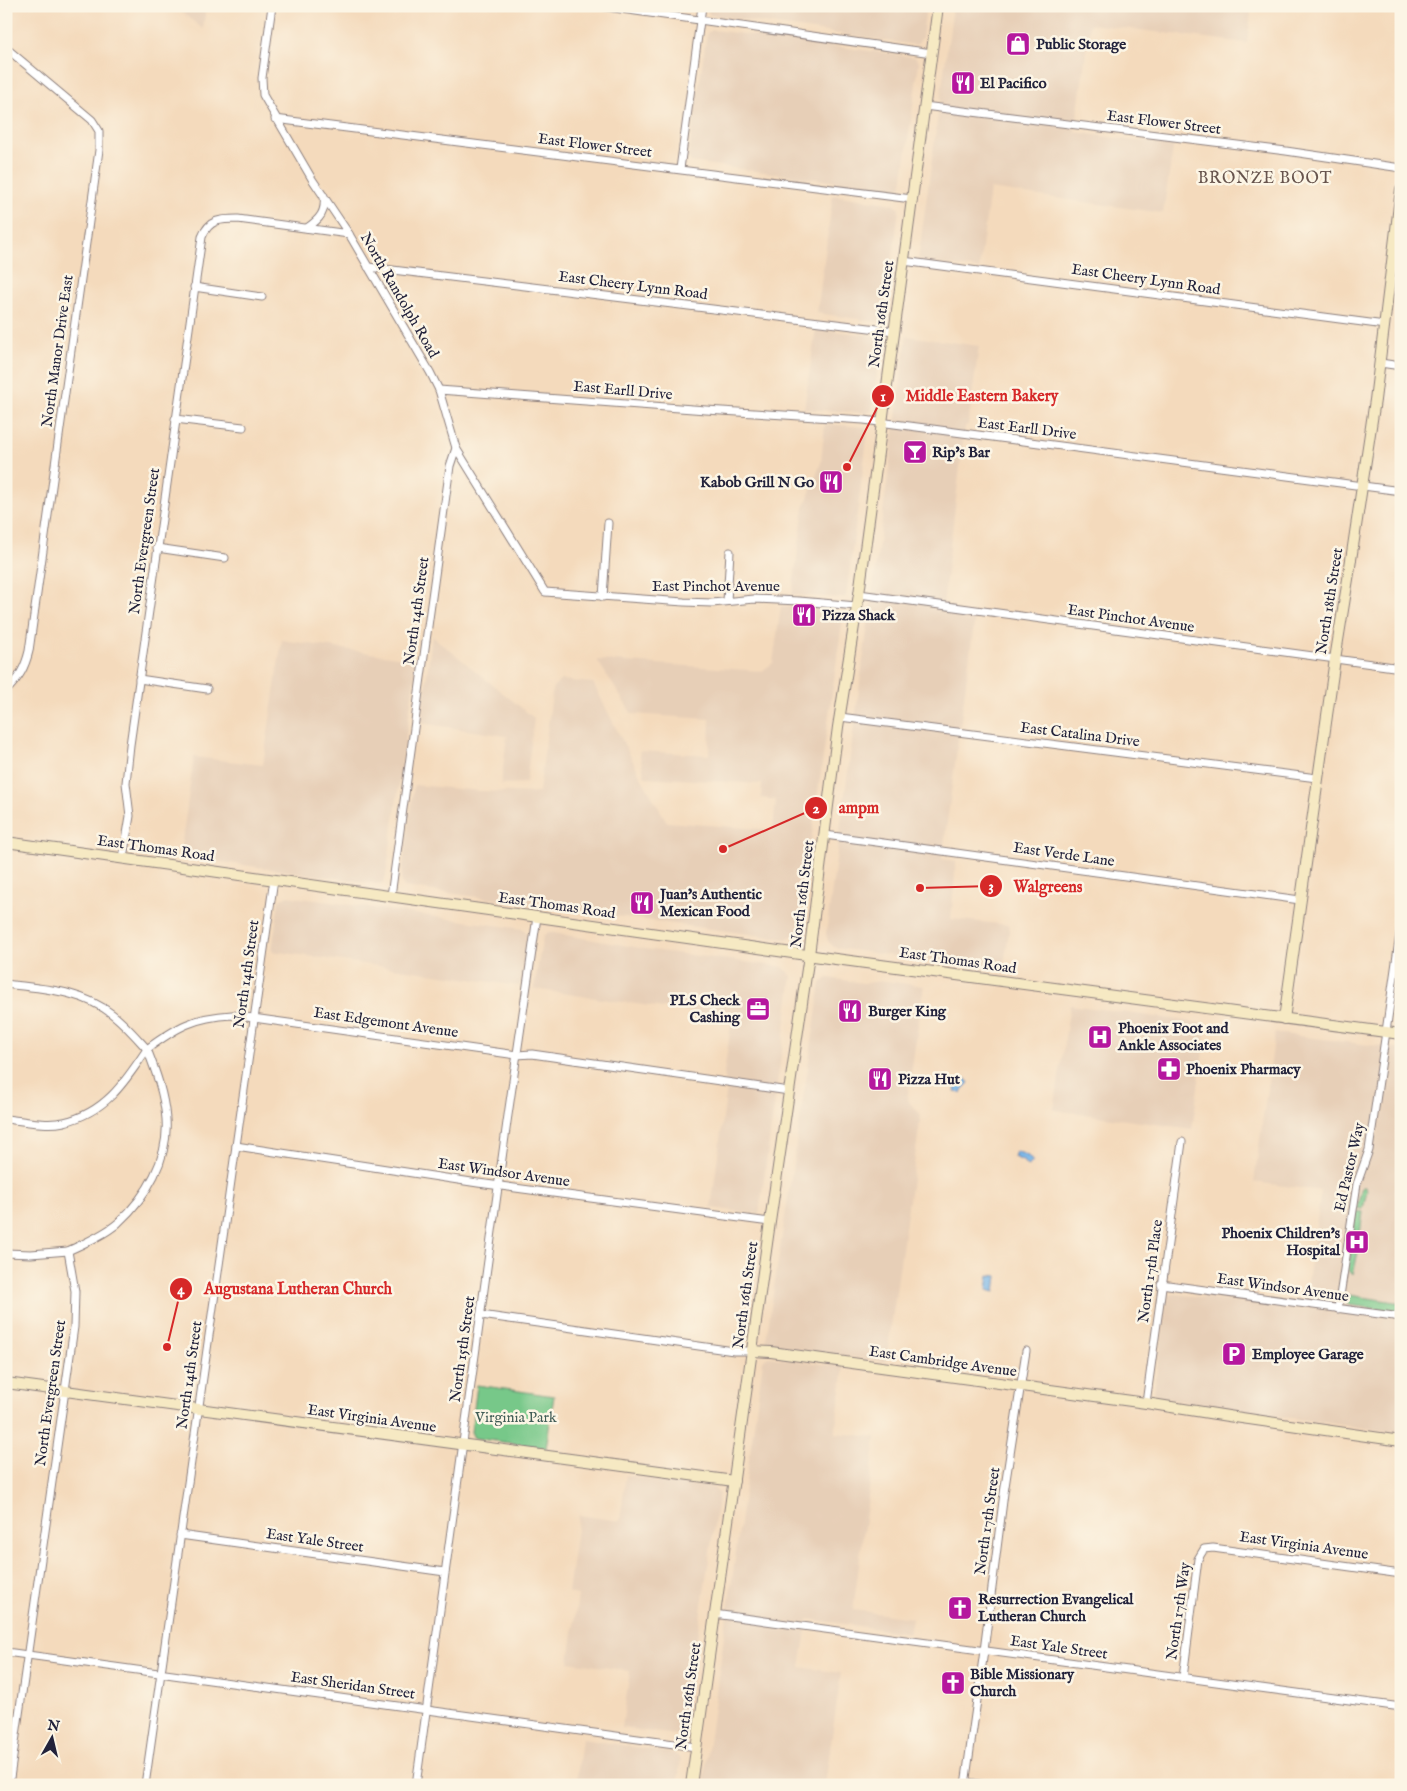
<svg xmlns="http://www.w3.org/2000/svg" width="1407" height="1791" viewBox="0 0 1407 1791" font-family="'IM FELL English',serif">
	<rect width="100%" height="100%" fill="#fcf5e5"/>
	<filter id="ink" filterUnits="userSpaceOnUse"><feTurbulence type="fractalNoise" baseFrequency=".02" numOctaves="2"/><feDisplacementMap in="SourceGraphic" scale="10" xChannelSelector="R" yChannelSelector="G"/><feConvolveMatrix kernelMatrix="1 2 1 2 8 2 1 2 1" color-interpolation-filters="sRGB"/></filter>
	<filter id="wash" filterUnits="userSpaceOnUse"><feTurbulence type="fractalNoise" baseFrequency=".0096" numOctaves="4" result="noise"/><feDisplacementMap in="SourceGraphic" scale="20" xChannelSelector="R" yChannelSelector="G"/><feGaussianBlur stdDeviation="1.12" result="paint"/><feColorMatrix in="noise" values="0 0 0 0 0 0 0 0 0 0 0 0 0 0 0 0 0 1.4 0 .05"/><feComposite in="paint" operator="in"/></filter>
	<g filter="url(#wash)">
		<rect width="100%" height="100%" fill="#f4dabc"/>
		<g fill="#e7cfb7">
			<polygon points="174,6 206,6 203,29 179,10"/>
			<polygon points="708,6 926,6 922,38 916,45 710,15 707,10"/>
			<polygon points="953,6 1252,6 1247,43 1090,24 1075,132 1135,141 1174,142 1163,213 990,189 979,269 918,261"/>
			<polygon points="713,30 915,57 919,62 902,185 896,190 691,162 688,157 707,33"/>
			<polygon points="833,195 893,204 899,209 885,317 879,322 817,313"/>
			<polygon points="816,329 878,336 881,341 872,411 866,413 804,409"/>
			<polygon points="907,336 979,346 968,425 965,426 942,612 975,617 942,859 956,861 951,919 1010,925 1003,971 837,948 833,946 828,941 826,934"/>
			<polygon points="825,424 865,427 868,432 846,596 842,598 792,595 804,508 821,463"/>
			<polygon points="781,606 838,611 843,616 798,933 786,939 404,887 401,879 414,785 481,791 539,793 553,687 561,680 593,683 643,781 667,822 773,830 776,800 761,798 762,784 645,777 639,751 709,755 710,719 632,714 597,660 762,671 773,663"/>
			<polygon points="432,636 534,718 526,783 501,784 507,736 421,723"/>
			<polygon points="282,640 417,660 386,875 383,883 378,884 180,856 194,757 263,765"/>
			<polygon points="287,896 522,929 527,934 527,939 520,986 272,951 279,901 283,897"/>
			<polygon points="548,932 651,950 783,967 792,976 759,1214 711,1208 727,1088 724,1073 732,1018 534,989 543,936"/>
			<polygon points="828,978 863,983 885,981 924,986 907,1100 921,1115 886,1362 769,1345 766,1340 821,983"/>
			<polygon points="1070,1005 1207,1024 1192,1129 1054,1110"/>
			<polygon points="1275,1033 1401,1049 1401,1433 1233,1410 1160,1397 1154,1392 1167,1300 1170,1295 1176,1294 1304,1310 1321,1191 1254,1182"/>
			<polygon points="769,1357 844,1367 835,1433 876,1437 853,1610 912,1618 909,1633 808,1619 800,1667 841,1673 825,1785 703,1785 763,1361 765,1358"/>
			<polygon points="626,1475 714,1488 719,1493 683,1730 678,1735 622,1728 630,1671 569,1662 578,1595 568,1593 579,1515 620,1521"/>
			<polygon points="582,1739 674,1753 681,1759 677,1785 576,1785"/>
		</g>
		<g fill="#77c889" stroke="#4c7562">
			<polygon points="1362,1187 1365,1187 1367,1190 1363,1209 1357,1208"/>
			<polygon points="1356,1211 1363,1212 1358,1249 1351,1248"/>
			<polygon points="1351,1251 1358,1252 1353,1275 1348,1269"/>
			<polygon points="1349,1295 1401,1303 1401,1312 1349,1305 1346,1302 1344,1298"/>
			<polygon points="477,1385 554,1396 546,1448 474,1438 471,1432"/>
		</g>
		<g fill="#74b4e8" stroke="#4b6b92">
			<polygon points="965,1078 969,1083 962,1090 961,1093 955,1092 956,1086"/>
			<polygon points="1016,1151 1028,1156 1033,1162 1027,1166 1023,1161 1014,1157"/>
			<polygon points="989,1275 997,1276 995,1292 987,1290"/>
		</g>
	</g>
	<g filter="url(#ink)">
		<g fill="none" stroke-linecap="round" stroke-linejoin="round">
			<defs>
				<g id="street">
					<polyline points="272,6 262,78 263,95 312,179 349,234 430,372 439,390 456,448 545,592 684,602 712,603 754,599 799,601 857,606"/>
					<polyline points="600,6 932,53"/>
					<path d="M6,48L92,120L99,131V150L29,651C25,668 19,678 6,691"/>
					<polyline points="924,106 1286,151 1401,168"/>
					<polyline points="275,119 912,199"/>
					<polyline points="680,169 702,6"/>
					<path d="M307,228C320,219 326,212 324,196"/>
					<polyline points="1393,257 1401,258"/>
					<polyline points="903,261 1385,325"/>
					<polyline points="368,267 894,331"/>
					<polyline points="194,287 262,297"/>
					<polyline points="1380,363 1401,366"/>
					<polyline points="439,390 706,410 864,420 1401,491"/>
					<polyline points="175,419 243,427"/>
					<polyline points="157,548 225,558"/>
					<polyline points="859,594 1401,668"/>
					<polyline points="603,597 608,523"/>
					<polyline points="727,601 730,552"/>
					<polyline points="139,679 207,689"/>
					<polyline points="840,717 1317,778"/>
					<polyline points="825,835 1300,900"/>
					<path d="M123,858L130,816L126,783L130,745L202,237C209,219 221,219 238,219L349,234"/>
					<polyline points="391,896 450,466 456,448"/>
					<path d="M6,984C43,989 82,990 112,1014C125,1024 136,1037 147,1049C177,1027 194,1017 232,1015L517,1055L532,1054L789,1091"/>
					<path d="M6,1119C25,1121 46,1126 64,1122C106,1112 125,1082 147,1049"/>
					<polyline points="236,1146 478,1183 770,1222"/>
					<polyline points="6,1253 31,1254 68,1251"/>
					<polyline points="1161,1284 1401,1317"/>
					<polyline points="1338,1309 1357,1184 1369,1150 1401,927"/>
					<polyline points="481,1315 734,1351 753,1351"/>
					<polyline points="1146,1403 1182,1142"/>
					<polyline points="180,1535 445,1572"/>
					<polyline points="714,1614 1401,1707"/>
					<polyline points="6,1652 696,1747"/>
					<polyline points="1183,1678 1198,1559 1204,1549 1213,1548 1401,1574"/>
					<polyline points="965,1782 987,1785"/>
					<path d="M9,1785L74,1327L75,1291L68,1251C85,1243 104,1235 118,1223C147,1196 169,1159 166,1119C164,1094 156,1072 147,1049"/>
					<polyline points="145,1785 274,879"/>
					<polyline points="416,1785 507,1122 537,917"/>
					<polyline points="965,1785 984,1651 1004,1493 1026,1351"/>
				</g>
				<g id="secondary">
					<polyline points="6,842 828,958 1401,1034"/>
					<polyline points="1284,1019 1335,659 1349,573 1375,400 1401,189"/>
					<polyline points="753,1351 771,1352 1146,1403 1228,1416 1401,1441"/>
					<polyline points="6,1383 734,1481"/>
					<polyline points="691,1785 770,1222 809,955 838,727 859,594 938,6"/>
				</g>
			</defs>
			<use href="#street" stroke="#8b7e7c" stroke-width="9"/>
			<use href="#secondary" stroke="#8b7e7c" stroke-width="12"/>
			<use href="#street" stroke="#fff" stroke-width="7"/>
			<use href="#secondary" stroke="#f6e9c3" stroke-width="10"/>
		</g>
	</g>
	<defs>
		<symbol id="shop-square" viewBox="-11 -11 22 22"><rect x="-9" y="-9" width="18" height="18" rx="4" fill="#b5179e" stroke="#fcf5e5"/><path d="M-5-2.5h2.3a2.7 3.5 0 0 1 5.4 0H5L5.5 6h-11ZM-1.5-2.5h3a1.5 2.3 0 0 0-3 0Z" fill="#fff"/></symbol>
		<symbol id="restaurant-square" viewBox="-11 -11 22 22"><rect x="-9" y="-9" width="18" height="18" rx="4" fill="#b5179e" stroke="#fcf5e5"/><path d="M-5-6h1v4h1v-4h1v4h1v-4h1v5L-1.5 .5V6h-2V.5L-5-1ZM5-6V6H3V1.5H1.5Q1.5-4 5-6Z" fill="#fff"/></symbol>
		<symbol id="bar-square" viewBox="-11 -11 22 22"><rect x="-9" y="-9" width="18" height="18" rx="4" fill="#b5179e" stroke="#fcf5e5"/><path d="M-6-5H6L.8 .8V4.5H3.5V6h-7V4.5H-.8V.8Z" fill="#fff"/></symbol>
		<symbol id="office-square" viewBox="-11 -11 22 22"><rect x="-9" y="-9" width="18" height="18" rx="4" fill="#b5179e" stroke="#fcf5e5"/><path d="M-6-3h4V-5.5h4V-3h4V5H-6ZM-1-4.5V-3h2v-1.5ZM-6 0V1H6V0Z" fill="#fff"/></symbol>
		<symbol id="hospital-square" viewBox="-11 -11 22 22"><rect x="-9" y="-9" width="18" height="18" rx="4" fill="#b5179e" stroke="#fcf5e5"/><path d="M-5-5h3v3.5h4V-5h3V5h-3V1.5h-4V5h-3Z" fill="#fff"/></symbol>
		<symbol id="pharmacy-square" viewBox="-11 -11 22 22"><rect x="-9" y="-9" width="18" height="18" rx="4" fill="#b5179e" stroke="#fcf5e5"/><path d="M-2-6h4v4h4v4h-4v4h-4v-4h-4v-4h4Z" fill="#fff"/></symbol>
		<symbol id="parking-square" viewBox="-11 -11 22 22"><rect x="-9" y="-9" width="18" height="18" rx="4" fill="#b5179e" stroke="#fcf5e5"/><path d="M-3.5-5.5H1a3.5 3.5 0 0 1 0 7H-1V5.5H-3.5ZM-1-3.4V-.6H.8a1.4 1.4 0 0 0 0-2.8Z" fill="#fff"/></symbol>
		<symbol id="church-square" viewBox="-11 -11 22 22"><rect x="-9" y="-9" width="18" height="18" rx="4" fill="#b5179e" stroke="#fcf5e5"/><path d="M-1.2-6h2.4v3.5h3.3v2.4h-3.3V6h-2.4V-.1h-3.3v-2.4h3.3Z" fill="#fff"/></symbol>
	</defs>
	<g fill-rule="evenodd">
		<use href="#shop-square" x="1004" y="30" width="28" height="28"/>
		<use href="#restaurant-square" x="949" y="69" width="28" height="28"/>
		<use href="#bar-square" x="901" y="438" width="28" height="28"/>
		<use href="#restaurant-square" x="817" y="468" width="28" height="28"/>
		<use href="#restaurant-square" x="790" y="601" width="28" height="28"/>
		<use href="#restaurant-square" x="628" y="889" width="28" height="28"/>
		<use href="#office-square" x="744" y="995" width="28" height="28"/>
		<use href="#restaurant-square" x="836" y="997" width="28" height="28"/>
		<use href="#hospital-square" x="1086" y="1023" width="28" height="28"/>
		<use href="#pharmacy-square" x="1155" y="1055" width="28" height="28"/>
		<use href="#restaurant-square" x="866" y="1065" width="28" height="28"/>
		<use href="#hospital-square" x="1343" y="1228" width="28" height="28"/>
		<use href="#parking-square" x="1220" y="1340" width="28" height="28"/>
		<use href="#church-square" x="946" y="1594" width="28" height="28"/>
		<use href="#church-square" x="939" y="1669" width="28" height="28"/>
	</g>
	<g text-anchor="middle" stroke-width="5" stroke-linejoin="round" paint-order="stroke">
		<g font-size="15" font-weight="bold" fill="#22223b" stroke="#fcf5e5" text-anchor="start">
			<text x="1036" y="49">Public Storage</text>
			<text x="980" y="88">El Pacifico</text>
			<text x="932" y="457">Rip's Bar</text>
			<text x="814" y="487" text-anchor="end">Kabob Grill N Go</text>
			<text x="822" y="620">Pizza Shack</text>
			<text x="660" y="899">Juan's Authentic<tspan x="660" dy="17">Mexican Food</tspan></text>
			<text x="740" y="1005" text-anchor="end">PLS Check<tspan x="740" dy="17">Cashing</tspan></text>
			<text x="868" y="1016">Burger King</text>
			<text x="1118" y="1033">Phoenix Foot and<tspan x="1118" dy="17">Ankle Associates</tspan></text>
			<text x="1186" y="1074">Phoenix Pharmacy</text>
			<text x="898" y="1084">Pizza Hut</text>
			<text x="1340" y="1238" text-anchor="end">Phoenix Children's<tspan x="1340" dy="17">Hospital</tspan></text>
			<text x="1252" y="1359">Employee Garage</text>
			<text x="978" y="1604">Resurrection Evangelical<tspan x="978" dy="17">Lutheran Church</tspan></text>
			<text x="970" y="1679">Bible Missionary<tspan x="970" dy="17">Church</tspan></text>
		</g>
		<g font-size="15" fill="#22223b" stroke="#fcf5e5">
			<text transform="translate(1164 122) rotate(7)" y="5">East Flower Street</text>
			<text transform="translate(595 145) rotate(7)" y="5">East Flower Street</text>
			<text transform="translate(1146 279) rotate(8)" y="5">East Cheery Lynn Road</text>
			<text transform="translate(633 285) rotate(7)" y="5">East Cheery Lynn Road</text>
			<text transform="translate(400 295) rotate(60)" y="5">North Randolph Road</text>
			<text transform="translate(881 314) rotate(-82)" y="5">North 16th Street</text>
			<text transform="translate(57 351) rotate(-82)" y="5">North Manor Drive East</text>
			<text transform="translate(623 390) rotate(5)" y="5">East Earll Drive</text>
			<text transform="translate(1027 428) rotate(7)" y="5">East Earll Drive</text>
			<text transform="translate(144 541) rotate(-82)" y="5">North Evergreen Street</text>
			<text x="716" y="591">East Pinchot Avenue</text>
			<text transform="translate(1329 601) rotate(-81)" y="5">North 18th Street</text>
			<text transform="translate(416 611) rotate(-82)" y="5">North 14th Street</text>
			<text transform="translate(1131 618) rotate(8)" y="5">East Pinchot Avenue</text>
			<text transform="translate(1080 734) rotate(7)" y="5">East Catalina Drive</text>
			<text transform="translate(156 848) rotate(8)" y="5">East Thomas Road</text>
			<text transform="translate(1064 854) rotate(8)" y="5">East Verde Lane</text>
			<text transform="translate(802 894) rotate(-83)" y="5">North 16th Street</text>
			<text transform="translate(557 905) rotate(8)" y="5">East Thomas Road</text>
			<text transform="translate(958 960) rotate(8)" y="5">East Thomas Road</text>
			<text transform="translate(246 974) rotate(-82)" y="5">North 14th Street</text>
			<text transform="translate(386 1022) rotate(8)" y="5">East Edgemont Avenue</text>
			<text transform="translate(1349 1167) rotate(-77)" y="5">Ed Pastor Way</text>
			<text transform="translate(504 1172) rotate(8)" y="5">East Windsor Avenue</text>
			<text transform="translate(1150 1271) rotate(-82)" y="5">North 17th Place</text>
			<text transform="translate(1283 1287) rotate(8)" y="5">East Windsor Avenue</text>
			<text transform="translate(745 1295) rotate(-82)" y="5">North 16th Street</text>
			<text transform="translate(462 1349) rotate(-82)" y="5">North 15th Street</text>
			<text transform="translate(943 1361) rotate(8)" y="5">East Cambridge Avenue</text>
			<text transform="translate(189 1375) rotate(-82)" y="5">North 14th Street</text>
			<text transform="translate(50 1393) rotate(-82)" y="5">North Evergreen Street</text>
			<text transform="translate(372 1418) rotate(8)" y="5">East Virginia Avenue</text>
			<text transform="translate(987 1521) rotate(-82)" y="5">North 17th Street</text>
			<text transform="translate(315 1540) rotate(8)" y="5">East Yale Street</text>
			<text transform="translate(1304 1545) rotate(8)" y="5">East Virginia Avenue</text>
			<text transform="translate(1178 1611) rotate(-82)" y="5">North 17th Way</text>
			<text transform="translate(1059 1647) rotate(8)" y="5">East Yale Street</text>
			<text transform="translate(353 1685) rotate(8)" y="5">East Sheridan Street</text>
			<text transform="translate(688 1696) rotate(-82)" y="5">North 16th Street</text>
		</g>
		<g font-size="15" fill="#405c56" stroke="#fcf5e5">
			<text x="516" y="1422">Virginia Park</text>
		</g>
		<g font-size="16" letter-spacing="1" fill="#67544d" stroke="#fcf5e5">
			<text x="1265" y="183">BRONZE BOOT</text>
		</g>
	</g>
	<path fill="none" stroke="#d62828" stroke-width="2" d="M847 467L883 396M723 849L816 808M920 888L991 886M167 1347L181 1289"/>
	<g fill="#d62828" stroke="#fcf5e5" stroke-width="2">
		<circle cx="847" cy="467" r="5"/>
		<circle cx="723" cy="849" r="5"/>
		<circle cx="920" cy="888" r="5"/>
		<circle cx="167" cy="1347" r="5"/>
		<circle cx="883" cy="396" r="12"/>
		<circle cx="816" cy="808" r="12"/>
		<circle cx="991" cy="886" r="12"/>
		<circle cx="181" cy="1289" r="12"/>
	</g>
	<g font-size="15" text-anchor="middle" font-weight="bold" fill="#fff">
		<text x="883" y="401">1</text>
		<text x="816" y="813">2</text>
		<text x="991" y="891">3</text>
		<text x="181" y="1294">4</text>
	</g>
	<g font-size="16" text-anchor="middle" font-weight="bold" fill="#d62828" stroke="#fcf5e5" stroke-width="5" stroke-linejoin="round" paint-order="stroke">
		<text x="982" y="401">Middle Eastern Bakery</text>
		<text x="859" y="813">ampm</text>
		<text x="1048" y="892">Walgreens</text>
		<text x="298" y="1294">Augustana Lutheran Church</text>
	</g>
	<rect width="1407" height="1791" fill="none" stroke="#fcf5e5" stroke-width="25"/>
	<g transform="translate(52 1738) rotate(8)" stroke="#fcf5e5" stroke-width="4" paint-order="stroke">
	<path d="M0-4L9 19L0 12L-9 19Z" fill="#22223b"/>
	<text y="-8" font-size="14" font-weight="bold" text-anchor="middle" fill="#22223b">N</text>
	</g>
</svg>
